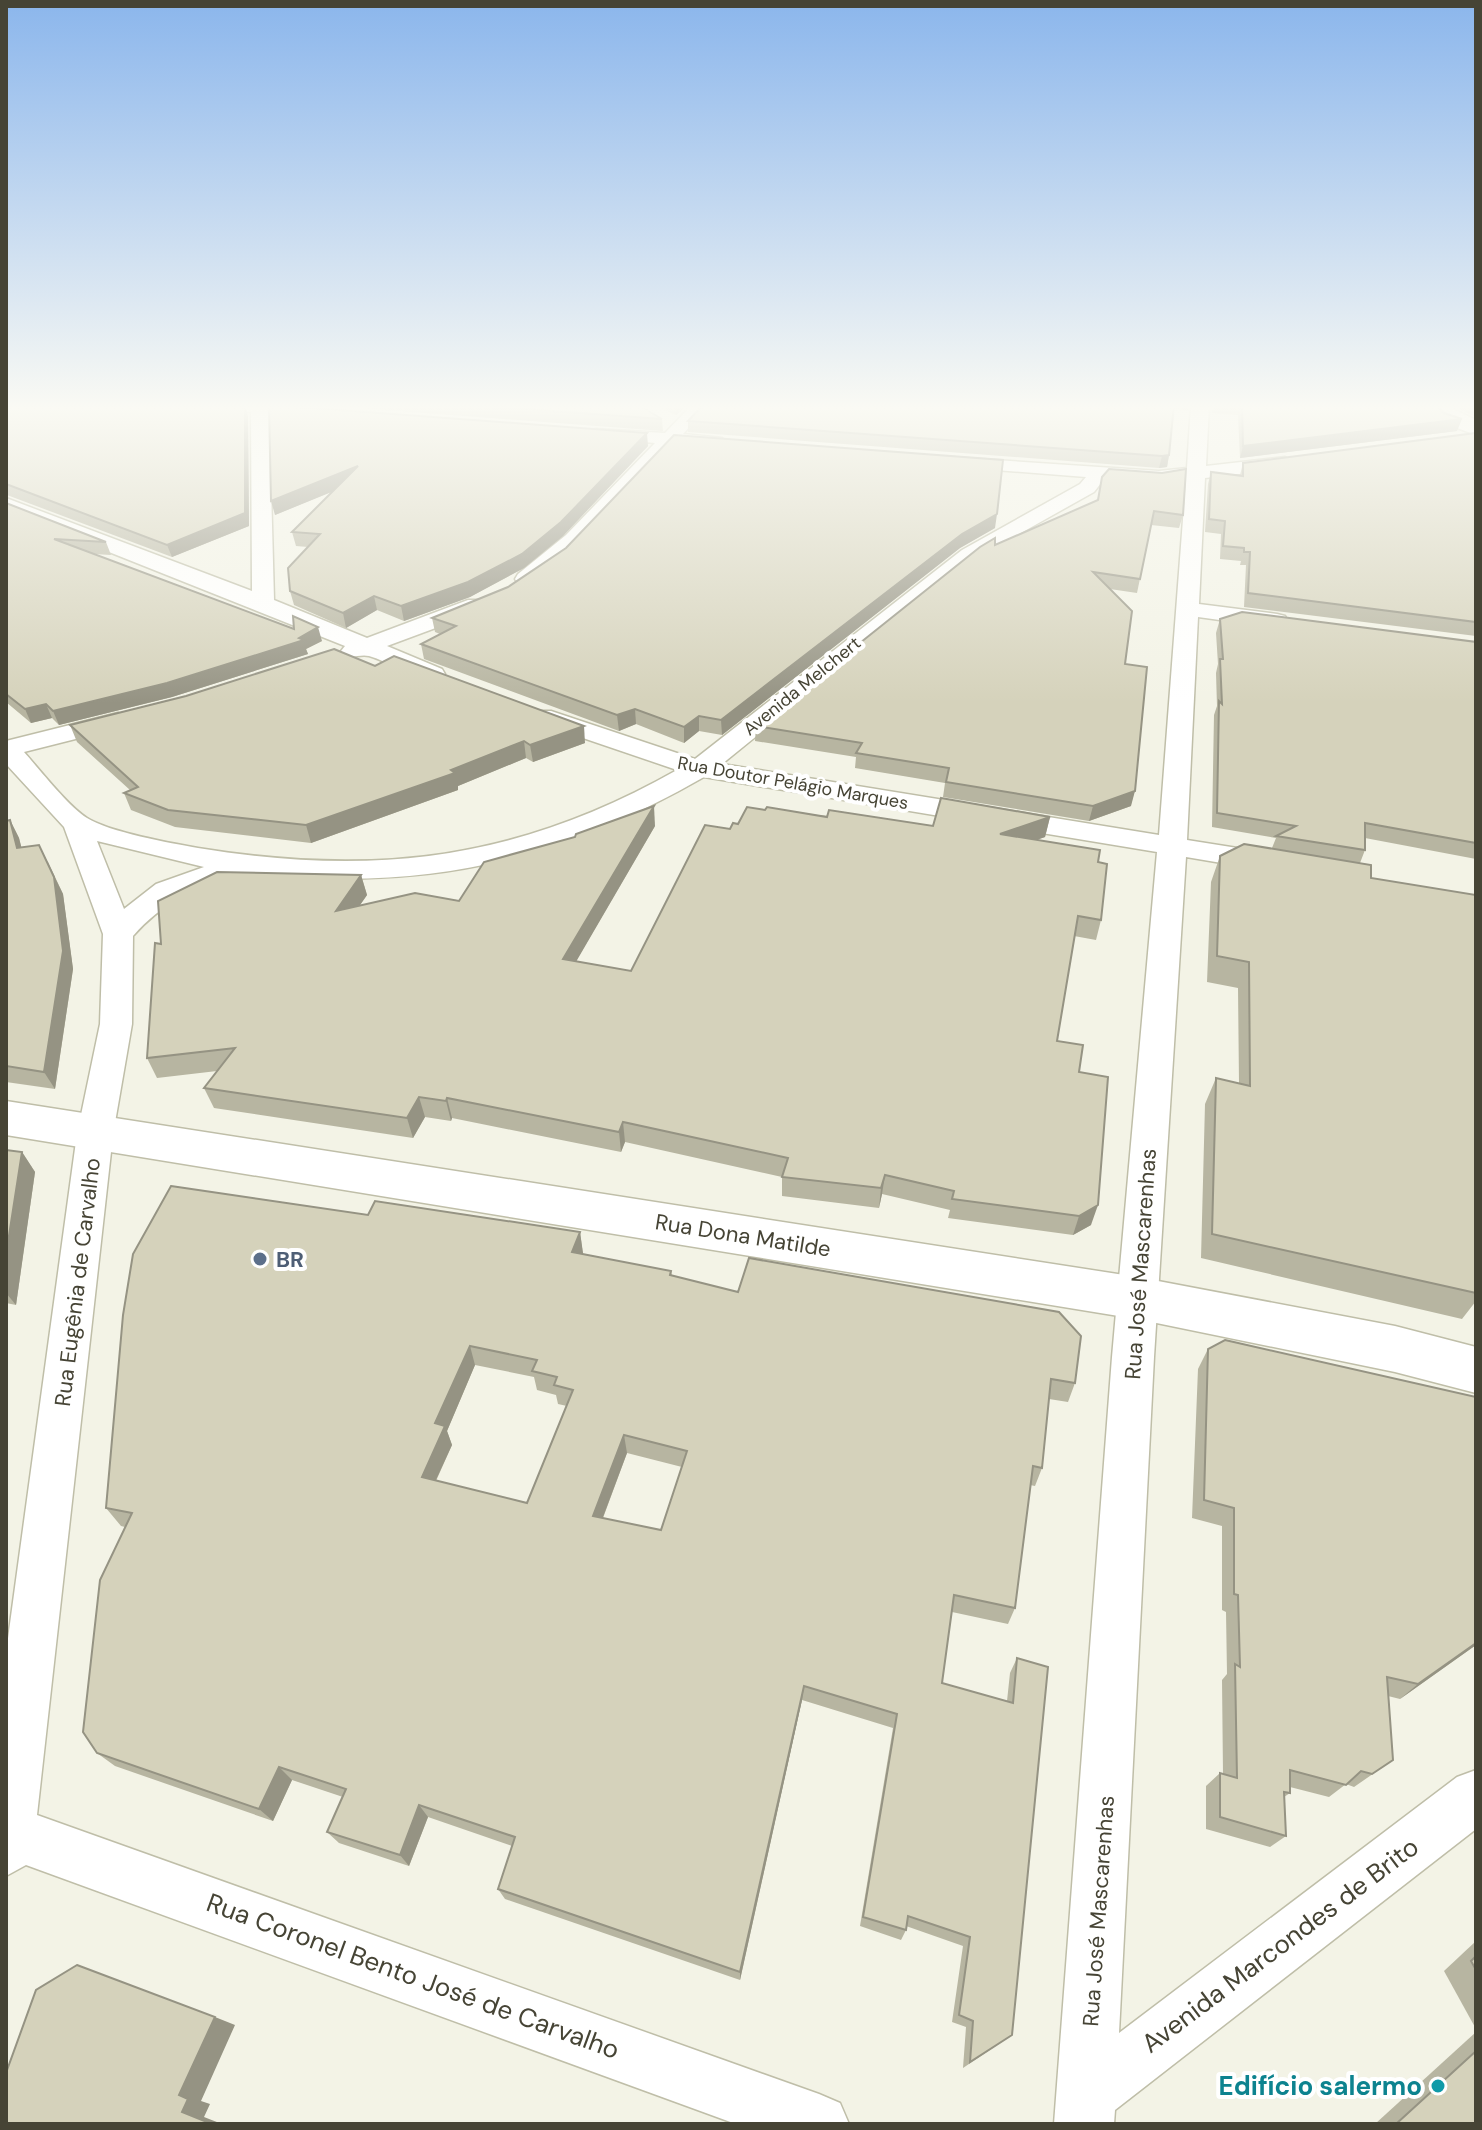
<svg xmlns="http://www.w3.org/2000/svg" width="1482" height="2130" viewBox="0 0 1482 2130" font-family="'DM Sans',sans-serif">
	<rect width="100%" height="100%" fill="#f3f3e6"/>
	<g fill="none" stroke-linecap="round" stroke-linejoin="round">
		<defs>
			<g id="minor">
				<path d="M210,405H312L322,410L313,415L269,413L274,600L367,638L468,600H484L487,605L484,610L387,646L442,669L445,674L442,679C417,685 392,662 369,656C361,654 354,658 345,656L341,651L345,646L6,511V498L252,591L251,412L219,410Z"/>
				<polygon points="692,405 710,405 683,434 722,438 725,442 722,446 674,444 580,543 534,584 518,584 515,579 518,574 566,535 655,443 601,438 595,437 592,433 595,429 665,433"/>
				<path d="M1191,405H1209L1206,466L1285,457L1294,463L1285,469L1205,478L1199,604L1277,614L1285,616L1288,621L1285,626L1277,628L1198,617L1187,840L1269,853L1279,856L1283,862L1279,868L1269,871L1186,857L1154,1357L1119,2033L1457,1777L1476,1770V1829L1115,2110L1114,2124H1054L1112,1357L1157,852L704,777C551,865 417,893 241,872L238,876C196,887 163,902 133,936L132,1024L113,1134L37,1815L819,2094L840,2103L849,2124H736L26,1865L6,1876V1653L77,1134L100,1024L103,934L64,827L6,764V741L118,713L127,716L131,721L127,726L24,752C40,770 68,806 87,818C109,832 170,843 198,848C376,877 518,860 677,770L533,721L529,716L533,711H551L695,759L962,550L1080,484L1086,477L956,467L947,461L949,457L1159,471L1187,468ZM1105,478L1159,483L1186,480L1159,835L722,764L976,558L1094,492ZM97,841L204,867L156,884L124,909Z"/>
			</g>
			<g id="tertiary">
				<polygon points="1421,405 1445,405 1476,420 1476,435 1441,422"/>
				<polygon points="6,1101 1137,1277 1395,1326 1476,1347 1476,1393 1395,1372 1137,1319 6,1135"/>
			</g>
		</defs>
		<use href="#minor" stroke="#bfbea8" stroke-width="3"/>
		<use href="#tertiary" stroke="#bfbea8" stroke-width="3"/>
		<use href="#minor" fill="#fff" fill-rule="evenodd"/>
		<use href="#tertiary" fill="#fff" fill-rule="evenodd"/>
	</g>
	<g fill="#b7b5a1" fill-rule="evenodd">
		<polygon points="6,405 248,416 249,526 172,557 7,495 6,496"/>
		<polygon points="269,405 648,446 563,536 524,568 470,597 404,621 377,610 346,628 294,605 290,591 308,547 296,546 292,532 333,491 275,515"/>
		<polygon points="319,405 638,405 662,419 663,431"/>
		<polygon points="653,405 688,405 676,415"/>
		<polygon points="703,405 1191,405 1189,411 1174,409 1169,455 1167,467 1159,468 688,432 688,421"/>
		<polygon points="1211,405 1435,405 1457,431 1240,458 1238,415 1212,413"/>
		<polygon points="1451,405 1476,405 1476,417"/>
		<polygon points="1476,433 1476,636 1244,607 1246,565 1240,565 1241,561 1220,559 1221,534 1205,532 1208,484 1211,472 1240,475 1243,463"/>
		<polygon points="1162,473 1183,515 1179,528 1151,525 1137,593 1110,589 1125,664 1131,806 1089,821 943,797 945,783 855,768 856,757 755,741 756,726 995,545"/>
		<polygon points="6,503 106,542 111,555 94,554 322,641 306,649 308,654 172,697 59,725 52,718 31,723 6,702"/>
		<polygon points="995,528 960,548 722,735 699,731 684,743 636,724 619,731 424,659 421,644 440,634 435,632 432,618"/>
		<polygon points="1220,619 1476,642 1476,859 1365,838 1365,850 1360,863 1371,878 1476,895 1476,1301 1462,1319 1201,1258 1205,1104 1216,1078 1239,1083 1238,988 1207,982 1211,882 1220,856 1272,848 1276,838 1212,827 1214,715 1217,706 1216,673 1218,664 1216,633"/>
		<polygon points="375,666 585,743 533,762 526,758 458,786 458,790 311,843 175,827 131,810 124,793 130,790 77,742 70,725"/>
		<polygon points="765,810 933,826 1050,817 1045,837 1036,840 1098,862 1101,920 1096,940 1074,936 1057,1041 1079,1072 1091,1225 1073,1235 948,1218 950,1210 882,1194 879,1208 782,1196 782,1177 625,1142 621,1152 452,1118 451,1121 425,1117 413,1138 214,1108 204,1088 217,1071 157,1078 147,1058 161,944 361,875 367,895 360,905 459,901 655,826 576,961 631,971 730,829"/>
		<polygon points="10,820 19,838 21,847 48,862 63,894 73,969 55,1089 6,1082 6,821"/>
		<polygon points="6,1150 22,1152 35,1172 16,1305 6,1303"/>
		<path d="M368,1215L580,1232L583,1255L671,1271L672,1276L1075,1383L1068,1402L1049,1399L1042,1468L1035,1486L1030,1485L1015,1608L1008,1624L952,1612L942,1683L1007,1701L1010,1673L1017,1658L1012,2035L963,2068L966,2027L952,2022L963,1946L906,1926V1930L901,1940L860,1926L893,1728L802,1700L740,1980L505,1899L498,1889L512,1846L428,1817L409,1866L339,1843L327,1832L343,1797L292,1780L273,1821L115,1766L97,1753L125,1527L121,1526L106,1508ZM475,1365L534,1377L537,1390L556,1395L558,1404L567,1406L527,1503L436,1481L452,1445L447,1431ZM627,1453L682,1467L661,1530L603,1518Z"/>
		<polygon points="1208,1349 1476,1645 1400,1699 1388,1696 1393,1760 1354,1787 1346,1784 1329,1797 1290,1787 1290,1793 1284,1797 1286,1836 1270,1847 1206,1829 1206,1786 1220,1773 1223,1774 1222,1680 1227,1674 1226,1612 1222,1610 1222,1526 1192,1518 1198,1369"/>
		<polygon points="1476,1941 1476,2029 1444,1971"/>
		<polygon points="1476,2032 1476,2124 1375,2124"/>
	</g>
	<g fill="#959383">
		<polygon points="245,405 248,416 249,526 172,557 167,545"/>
		<polygon points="676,405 688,405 676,415"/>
		<polygon points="1462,419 1457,431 1240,458 1243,446"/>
		<polygon points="647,433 648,446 563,536 524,568 470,597 404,621 401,606"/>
		<polygon points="1169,455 1167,467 1159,468 1162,456"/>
		<polygon points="358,466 361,480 275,515 271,501"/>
		<polygon points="997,514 995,528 960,548 722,735 721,720 962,534"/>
		<polygon points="374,596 377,610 346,628 343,613"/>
		<polygon points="318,627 322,641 306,649 308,654 172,697 59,725 53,711 299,638"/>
		<polygon points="46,704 52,718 31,723 25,709"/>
		<polygon points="635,709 636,724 619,731 617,715"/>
		<polygon points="699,716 699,731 684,743 684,727"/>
		<polygon points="584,726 585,743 533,762 530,745"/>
		<polygon points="524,741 526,758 458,786 458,790 311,843 306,825"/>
		<polygon points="1135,791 1131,806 1089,821 1093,806"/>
		<polygon points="654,806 655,826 566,979 563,959"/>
		<polygon points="1050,817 1045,837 997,854 1000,834"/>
		<polygon points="10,820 19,838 26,865 17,848"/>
		<polygon points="39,845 63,894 73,969 55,1089 44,1072"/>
		<polygon points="361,875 367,895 342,931 336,911"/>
		<polygon points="419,1097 425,1117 413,1138 407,1118"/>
		<polygon points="447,1098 452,1118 451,1121 446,1101"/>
		<polygon points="623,1122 625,1142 621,1152 619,1132"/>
		<polygon points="22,1152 35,1172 16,1305 6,1293 6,1255"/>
		<polygon points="885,1175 882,1194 879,1208 881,1188"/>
		<polygon points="1098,1205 1091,1225 1073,1235 1079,1216"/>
		<polygon points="580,1232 583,1253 575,1273 572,1252"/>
		<polygon points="470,1346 475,1365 447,1431 452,1445 429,1495 422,1477 435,1423"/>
		<polygon points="624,1435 627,1453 597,1533 593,1516"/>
		<polygon points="1476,1643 1476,1645 1400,1699 1418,1684"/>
		<polygon points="804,1686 802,1700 740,1980 740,1972"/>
		<polygon points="279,1767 292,1780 273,1821 259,1809"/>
		<polygon points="419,1805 428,1817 409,1866 400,1855"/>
		<polygon points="215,2017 235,2025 201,2101 210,2104 204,2117 222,2124 212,2124 182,2112 179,2095"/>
	</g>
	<g fill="#d5d2bb" stroke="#959383" stroke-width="2" fill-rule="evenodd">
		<polygon points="6,405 245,405 245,513 167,545 6,484"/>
		<polygon points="269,405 272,405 647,433 561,522 522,554 468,582 401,606 374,596 343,613 290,591 288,568 320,534 292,532 358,466 271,501"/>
		<polygon points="470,405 638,405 662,419"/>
		<polygon points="703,405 1174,405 1169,455 1162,456 688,421"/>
		<polygon points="1242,405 1435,405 1444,413 1462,419 1243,446"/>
		<polygon points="1476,433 1476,622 1248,593 1250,552 1244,552 1244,548 1223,546 1225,521 1209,519 1211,472 1243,476 1243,463"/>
		<polygon points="674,435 1003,460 997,514 962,534 721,720 699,716 684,727 635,709 617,715 421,644 456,626 432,618 508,587 566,548"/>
		<polygon points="1109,469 1162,473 1186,469 1183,515 1154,511 1140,579 1093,572 1132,611 1125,664 1147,667 1135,791 1093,806 946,782 949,768 856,753 862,743 756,726 980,547 995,538 995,545 1098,500 1102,477"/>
		<polygon points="6,503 106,542 54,539 294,629 293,616 318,627 299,638 304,640 167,683 53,711 46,704 25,709 6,694"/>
		<polygon points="1242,612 1476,642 1476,843 1365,823 1365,850 1276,836 1296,826 1217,813 1219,701 1222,704 1220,659 1223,659 1220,619"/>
		<polygon points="334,649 375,666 394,656 584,726 530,745 524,741 451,770 455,773 306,825 168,810 124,793 138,787 70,725 186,696"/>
		<polygon points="941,798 1050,817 1000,834 1100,850 1098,862 1107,864 1101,920 1078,916 1057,1041 1083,1045 1079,1072 1108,1077 1098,1205 1079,1216 952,1199 954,1191 885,1175 881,1188 782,1177 788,1158 623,1122 619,1132 447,1098 446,1101 419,1097 407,1118 204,1088 235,1048 147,1058 155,943 161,944 158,901 217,872 361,875 336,911 415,893 459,901 484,862 575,837 576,834 654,806 563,959 631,971 705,825 730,829 733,823 738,824 747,807 765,810 767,807 827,817 829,810 933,826"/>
		<polygon points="10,820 17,848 39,845 54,877 63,951 44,1072 6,1066 6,821"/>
		<polygon points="1244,844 1371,865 1371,878 1476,895 1476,1293 1212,1234 1216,1078 1250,1086 1249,962 1217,956 1220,856"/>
		<polygon points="6,1150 22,1152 6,1255"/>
		<path d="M171,1186L368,1215L375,1201L580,1232L572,1252L671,1271L670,1275L738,1292L749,1258L1059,1312L1081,1336L1075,1383L1051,1379L1042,1468L1033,1466L1015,1608L954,1595L942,1683L1013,1703L1017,1658L1048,1667L1012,2035L970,2062L973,2021L959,2015L970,1937L908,1916L906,1930L863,1917L897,1714L804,1686L740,1972L498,1889L515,1837L419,1805L400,1855L327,1832L346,1789L279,1767L259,1809L97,1753L83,1732L100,1580L132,1513L106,1508L123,1315L133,1254ZM470,1346L537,1360L532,1371L557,1377L554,1385L573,1390L527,1503L422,1477L445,1426L435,1423ZM624,1435L687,1451L661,1530L593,1516Z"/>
		<polygon points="1225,1340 1476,1397 1476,1643 1418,1684 1387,1677 1393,1760 1372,1774 1361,1771 1346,1785 1290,1770 1290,1793 1284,1792 1286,1836 1220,1817 1220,1773 1237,1778 1235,1664 1240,1667 1238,1595 1234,1594 1234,1508 1204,1500 1208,1349"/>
		<polygon points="1476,1956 1476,1970 1471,1961"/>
		<polygon points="77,1965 215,2017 179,2095 188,2099 182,2112 212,2124 6,2124 6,2073 36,1990"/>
		<polygon points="1476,2051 1476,2124 1396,2124"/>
	</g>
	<linearGradient id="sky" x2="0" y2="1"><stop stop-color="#8bb6ec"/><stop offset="0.58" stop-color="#fafaf4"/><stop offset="1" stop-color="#fafaf4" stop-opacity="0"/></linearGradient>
	<rect width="1482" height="703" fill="url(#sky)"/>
	<circle fill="#5c6f8a" stroke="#fff" stroke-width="3" cx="260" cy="1259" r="8"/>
	<circle fill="#0f9aa8" stroke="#fff" stroke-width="3" cx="1438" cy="2086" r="8"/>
	<g text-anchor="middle" stroke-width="8" stroke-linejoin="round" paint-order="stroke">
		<g font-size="18" fill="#464435" stroke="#fff">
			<text transform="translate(802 686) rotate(-39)" y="6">Avenida Melchert</text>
			<text transform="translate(793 783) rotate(10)" y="6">Rua Doutor Pelágio Marques</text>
		</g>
		<g font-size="22" fill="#464435" stroke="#fff">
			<text transform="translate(743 1235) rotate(9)" y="8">Rua Dona Matilde</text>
			<text transform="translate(1140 1264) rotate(-86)" y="8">Rua José Mascarenhas</text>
			<text transform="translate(77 1282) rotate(-83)" y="8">Rua Eugênia de Carvalho</text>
			<text transform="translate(1098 1911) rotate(-86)" y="8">Rua José Mascarenhas</text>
		</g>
		<g font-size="22" font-weight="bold" fill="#4e5e75" stroke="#fff" text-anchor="start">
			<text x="276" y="1267">BR</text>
		</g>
		<g font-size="26" fill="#464435" stroke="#fff">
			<text transform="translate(1280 1945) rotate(-37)" y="9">Avenida Marcondes de Brito</text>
			<text transform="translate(413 1976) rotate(20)" y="9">Rua Coronel Bento José de Carvalho</text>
		</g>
		<g font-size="26" font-weight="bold" fill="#0d838f" stroke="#fff" text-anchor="end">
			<text x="1422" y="2095">Edifício salermo</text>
		</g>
	</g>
	<rect width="1482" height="2130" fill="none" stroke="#464435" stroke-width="16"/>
</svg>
